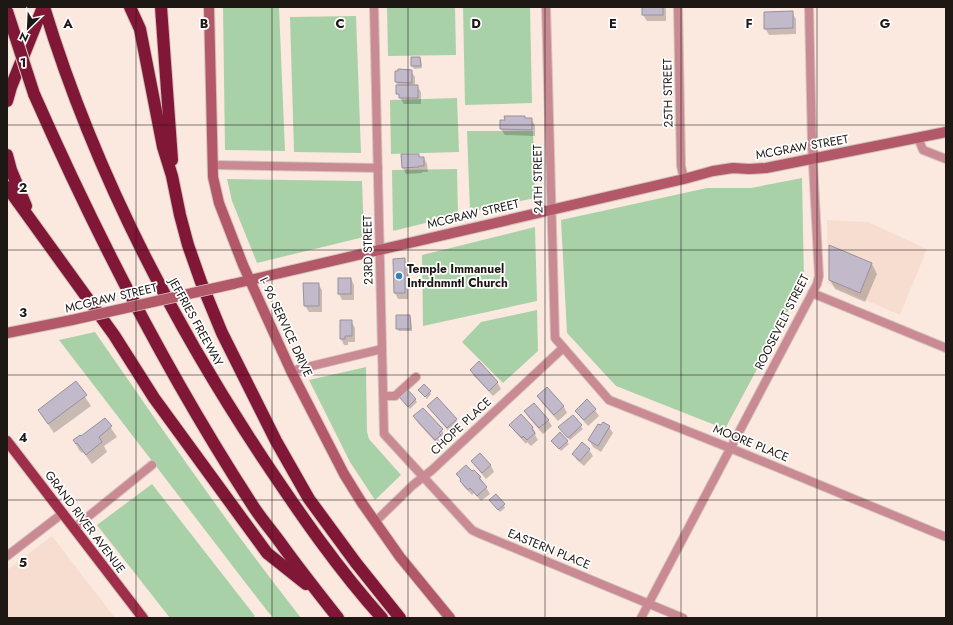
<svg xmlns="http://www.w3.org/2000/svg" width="953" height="625" viewBox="0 0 953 625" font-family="Jost,sans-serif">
	<rect width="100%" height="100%" fill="#fbe9e0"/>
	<g fill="#f7ddd0">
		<polygon points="827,220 868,222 927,249 900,315 828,284"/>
		<polygon points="52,536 115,618 7,618 7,570"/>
	</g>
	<g fill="#a9d1a7">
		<polygon points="223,7 279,7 285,151 225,150"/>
		<polygon points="387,7 455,7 456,55 388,56"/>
		<polygon points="463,7 530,7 532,103 465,105"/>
		<polygon points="356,16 361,153 294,152 290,17"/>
		<polygon points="457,98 459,152 391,154 390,100"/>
		<polygon points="467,131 533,131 535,198 470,212"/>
		<polygon points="457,169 458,215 393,231 392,170"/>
		<polygon points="802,178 804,281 725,429 616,386 567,333 561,220 707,188 751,188"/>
		<polygon points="227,179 362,181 364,237 257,263 232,201"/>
		<polygon points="535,227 537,301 423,326 422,255"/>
		<polygon points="537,310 538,351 503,383 462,342 481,322"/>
		<path d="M95,332C162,429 228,525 301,618H274L268,612L59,340Z"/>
		<polygon points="366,367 367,432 369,439 401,475 375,500 350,462 309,380"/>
		<polygon points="152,484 255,616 253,618 170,618 97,525"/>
	</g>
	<g fill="#0003">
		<polygon points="643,7 665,7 666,9 666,21 647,21 643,15"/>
		<polygon points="792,13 796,19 796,34 769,35 765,28"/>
		<polygon points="420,58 421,60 422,68 414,69 412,66"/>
		<polygon points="411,71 415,77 415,86 417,86 421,92 421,104 404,104 397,93 398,86 396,82"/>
		<polygon points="525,119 531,119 535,125 535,136 505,135 501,129"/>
		<polygon points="418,155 420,158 424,158 427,164 428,172 422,172 422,173 406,174 403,167"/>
		<polygon points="404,259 408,265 408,299 398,299 395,293"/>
		<polygon points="872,264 877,274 865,302 835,289 830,280"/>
		<polygon points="351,279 354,285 354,300 342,300 339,294"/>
		<polygon points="304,284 318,284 322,290 322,312 309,312 305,306"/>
		<polygon points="410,316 411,319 412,331 399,331 397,329"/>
		<polygon points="341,321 351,321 355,328 355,342 348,342 348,345 344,345 341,339"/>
		<polygon points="471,370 497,382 501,389 493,396 474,376"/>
		<polygon points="76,383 91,406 54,433 39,411"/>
		<polygon points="547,389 564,407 567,413 558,421 542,403 538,397"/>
		<polygon points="419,390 430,392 431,394 427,399"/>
		<polygon points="437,398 456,420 460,426 451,434 432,412 428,406"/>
		<polygon points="401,399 415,399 417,402 410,409"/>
		<polygon points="587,401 595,410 599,416 588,426 580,417 576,411"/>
		<polygon points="525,412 548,420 552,426 543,434 529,418"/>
		<polygon points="521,415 533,428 536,434 535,435 538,440 531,446 527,442 526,444 514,431 511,425"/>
		<polygon points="573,416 583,429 570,440 561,430"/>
		<polygon points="414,417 442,430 445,436 442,439 443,442 439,446 418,423"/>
		<polygon points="105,419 117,437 104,446 107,452 92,464 83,452 82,453 79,450 74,441 81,438"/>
		<polygon points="603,423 609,427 613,433 601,452 593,447 589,440"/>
		<polygon points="567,442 569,444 561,451 554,443"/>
		<polygon points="589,450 593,456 584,466 577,460 573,454"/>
		<polygon points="480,454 491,466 494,472 486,479 476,467 472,461"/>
		<polygon points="457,474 480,477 490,494 481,501 474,493 472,495 464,487"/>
		<polygon points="492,503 504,505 505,508 500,512"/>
	</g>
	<g fill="#c2baca" stroke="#97909f">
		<rect x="642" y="7" width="21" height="8"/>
		<polygon points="793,11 793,28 764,29 764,12"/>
		<polygon points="411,57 420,57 421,66 411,66"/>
		<polygon points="398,69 412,70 412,83 395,82 395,71 398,71"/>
		<polygon points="396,85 418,85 418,98 399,98 399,94 396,94"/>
		<polygon points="504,116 525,116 525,118 532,118 532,130 500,129 500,120 505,120"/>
		<polygon points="401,154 419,154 419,157 424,157 424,166 419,166 419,167 402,168"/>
		<polygon points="829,245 872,263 860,293 829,280"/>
		<polygon points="405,258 405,293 394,293 393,259"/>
		<rect x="338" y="278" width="13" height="16"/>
		<polygon points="303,283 319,283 319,306 304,306"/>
		<polygon points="396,315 410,315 411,329 396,329"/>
		<polygon points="340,320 352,320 352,336 345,336 345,339 340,339"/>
		<polygon points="479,361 498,382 489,391 470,370"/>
		<polygon points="76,381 87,395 48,424 38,410"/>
		<polygon points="424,384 431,391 425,397 418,390"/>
		<polygon points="547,387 564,406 554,415 537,396"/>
		<polygon points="408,390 416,399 408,407 400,398"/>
		<polygon points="437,397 457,419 447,428 427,406"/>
		<polygon points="587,399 596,409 584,420 575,411"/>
		<polygon points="534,403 549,420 539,428 524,411"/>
		<polygon points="423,408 443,429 439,433 441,435 435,440 413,416"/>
		<polygon points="521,414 533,427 532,429 535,433 527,440 523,436 522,438 509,425"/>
		<polygon points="573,415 582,425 568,438 558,427"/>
		<polygon points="105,418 112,426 99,437 102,442 86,455 77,443 76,444 73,440 80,435 81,436"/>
		<polygon points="603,422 610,426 598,446 588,440 598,424 601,425"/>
		<polygon points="560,432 568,441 559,449 551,441"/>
		<polygon points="582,442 590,449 580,461 572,454"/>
		<polygon points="480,453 491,465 482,473 471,461"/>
		<polygon points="466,465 472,471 474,470 481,477 479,478 487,487 477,496 470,488 468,490 460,481 461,479 456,474"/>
		<polygon points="496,494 505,504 498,510 489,500"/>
	</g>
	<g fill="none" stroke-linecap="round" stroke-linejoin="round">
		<defs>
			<g id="street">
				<polyline points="374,7 384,434 472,530 478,533 683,618"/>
				<polyline points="546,7 555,338 609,400 730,448 946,537"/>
				<polyline points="678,7 681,166 684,179"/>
				<polyline points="918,138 923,150 946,159"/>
				<polyline points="213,165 378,168"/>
				<polyline points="812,293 946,348"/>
				<polyline points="291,371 382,349"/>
				<polyline points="384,396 395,396 416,377"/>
				<polyline points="375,522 413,485 432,470 563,348"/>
				<polyline points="74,528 152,465"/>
				<polyline points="7,556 63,513"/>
				<polyline points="641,618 817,284 819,276 812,145 809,7"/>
			</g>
			<g id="secondary">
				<polyline points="209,7 213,177 219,203 243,265 291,371 344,474 362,503 400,557 450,618"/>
				<polyline points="233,284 684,179 713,171 733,168 749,169 766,168 946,132"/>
				<polyline points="7,333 72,320"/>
			</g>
			<polyline id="primary" points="7,441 143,618"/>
			<g id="highway">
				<path d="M44,7C93,168 171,320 264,460C300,514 338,569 382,618"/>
				<polyline points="130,7 140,29 163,147 172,176 180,215 188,245 201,282 222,333 276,441 309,499 356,563 400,618"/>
				<polyline points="161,7 172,160"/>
				<path d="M34,94C97,237 168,375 253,506C262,520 273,532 282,545C300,570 319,594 338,618"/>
				<polyline points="7,101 11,87 43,7"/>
				<polyline points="7,155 11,170 26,206"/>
				<polyline points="7,187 114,335 154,398 267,553 306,584"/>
			</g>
		</defs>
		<use href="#street" stroke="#d3c3bb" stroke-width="10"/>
		<use href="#secondary" stroke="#d3c3bb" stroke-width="12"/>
		<use href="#primary" stroke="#d3c3bb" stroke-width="12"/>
		<use href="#highway" stroke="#d3c3bb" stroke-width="14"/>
		<use href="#street" stroke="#ca8a94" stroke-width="8"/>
		<use href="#secondary" stroke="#b35869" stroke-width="10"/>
		<use href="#primary" stroke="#9f2e4b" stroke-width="10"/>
		<use href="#highway" stroke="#811737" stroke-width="12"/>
		<defs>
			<polyline id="secondary-bridge" points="72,320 233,284"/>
			<polyline id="highway-bridge" points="7,11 34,94"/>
		</defs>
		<use href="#secondary-bridge" stroke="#d3c3bb" stroke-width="12" stroke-linecap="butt"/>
		<use href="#highway-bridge" stroke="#d3c3bb" stroke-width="14" stroke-linecap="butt"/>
		<use href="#secondary-bridge" stroke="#b35869" stroke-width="10"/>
		<use href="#highway-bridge" stroke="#811737" stroke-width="12"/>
	</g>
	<path fill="none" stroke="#1e1815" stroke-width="1" stroke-opacity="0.55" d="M136,7V618M272,7V618M408,7V618M545,7V618M681,7V618M817,7V618M7,125H946M7,250H946M7,375H946M7,500H946"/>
	<circle fill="#3881b5" stroke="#fff" stroke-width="1.5" cx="399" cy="276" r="4"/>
	<g text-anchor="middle" stroke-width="3.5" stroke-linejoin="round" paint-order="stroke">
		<g font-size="12" fill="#1e1815" stroke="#fff">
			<text transform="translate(668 93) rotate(-91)" y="4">25TH STREET</text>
			<text transform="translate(802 147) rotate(-10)" y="4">MCGRAW STREET</text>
			<text transform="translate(538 179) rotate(-91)" y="4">24TH STREET</text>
			<text transform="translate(473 214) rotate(-13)" y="4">MCGRAW STREET</text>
			<text transform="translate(368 250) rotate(-91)" y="4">23RD STREET</text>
			<text transform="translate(111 298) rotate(-13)" y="4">MCGRAW STREET</text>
			<text transform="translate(196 322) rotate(61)" y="4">JEFFRIES FREEWAY</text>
			<text transform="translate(782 322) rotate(-63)" y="4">ROOSEVELT STREET</text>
			<text transform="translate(286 327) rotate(65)" y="4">I- 96 SERVICE DRIVE</text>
			<text transform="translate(461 426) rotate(-43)" y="4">CHOPE PLACE</text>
			<text transform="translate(751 443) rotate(22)" y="4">MOORE PLACE</text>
			<text transform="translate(85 522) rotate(53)" y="4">GRAND RIVER AVENUE</text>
			<text transform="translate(549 549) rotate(22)" y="4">EASTERN PLACE</text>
		</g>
		<g font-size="12" font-weight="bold" fill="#1e1815" stroke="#fff" text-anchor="start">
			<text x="407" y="273">Temple Immanuel<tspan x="407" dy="14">Intrdnmntl Church</tspan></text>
		</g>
	</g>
	<g font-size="13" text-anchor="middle" font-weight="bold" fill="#1e1815" stroke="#fff" stroke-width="3.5" stroke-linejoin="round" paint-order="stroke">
		<text x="68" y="28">A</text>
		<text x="204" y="28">B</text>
		<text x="340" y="28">C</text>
		<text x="476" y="28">D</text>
		<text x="613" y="28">E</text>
		<text x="749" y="28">F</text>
		<text x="885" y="28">G</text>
		<text x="23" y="67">1</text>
		<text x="23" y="192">2</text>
		<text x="23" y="317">3</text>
		<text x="23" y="442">4</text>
		<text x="23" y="567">5</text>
	</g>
	<rect width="953" height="625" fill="none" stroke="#1e1815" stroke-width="16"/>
	<g transform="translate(28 28) rotate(204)" stroke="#ffffff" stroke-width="3" paint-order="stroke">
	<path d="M0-3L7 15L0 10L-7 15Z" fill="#1e1815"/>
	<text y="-6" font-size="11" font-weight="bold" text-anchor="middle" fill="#1e1815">N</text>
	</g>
</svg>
